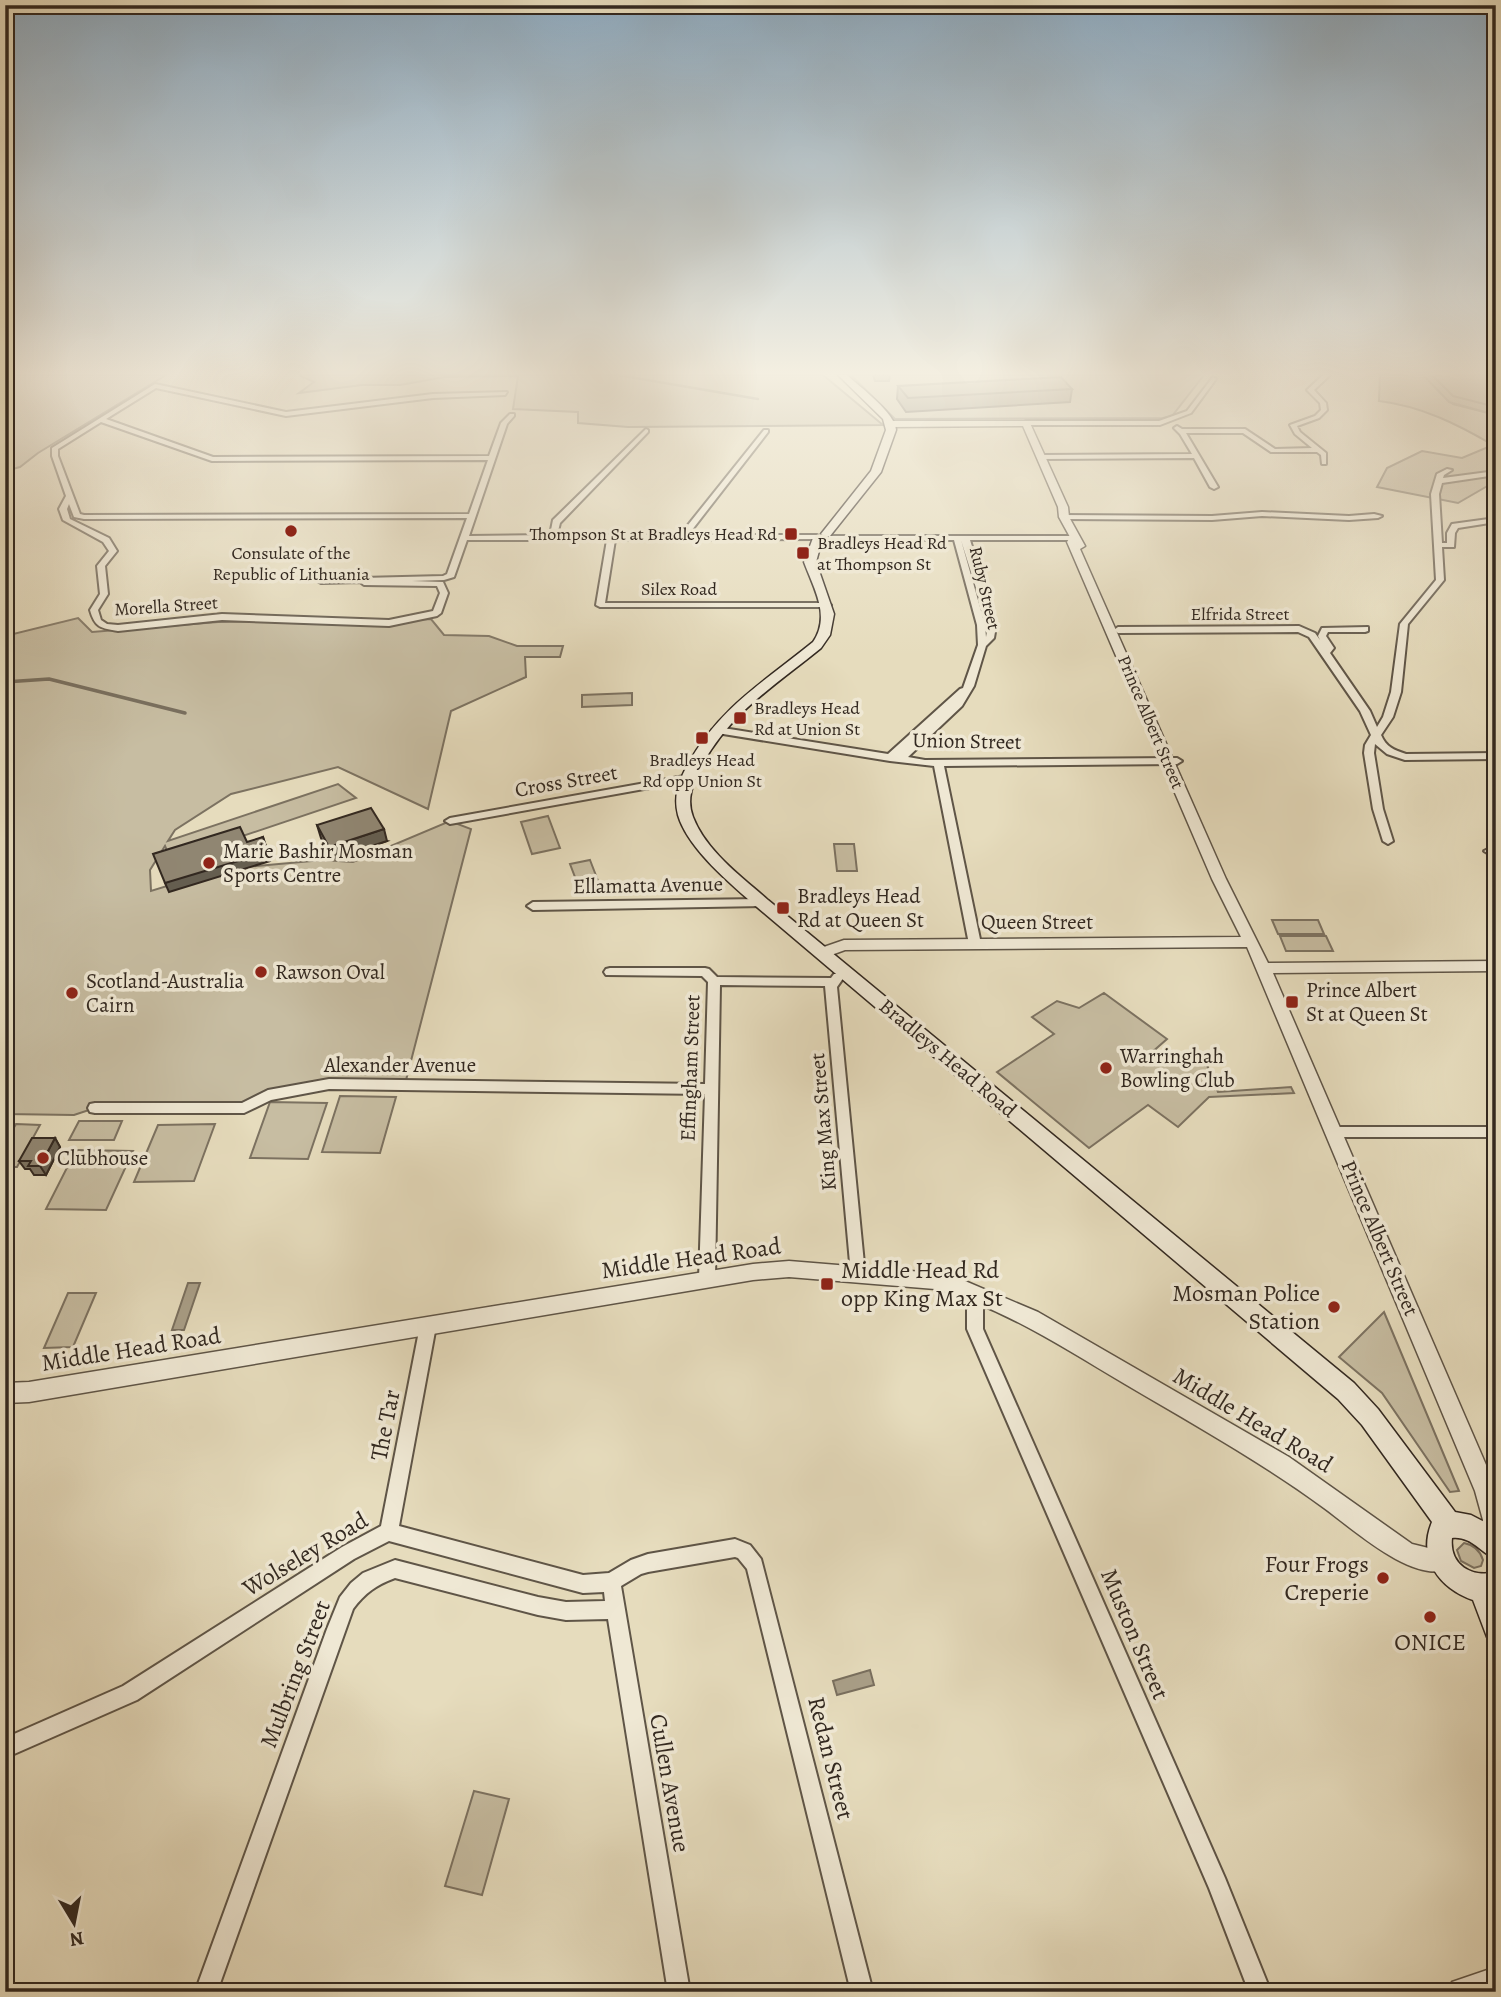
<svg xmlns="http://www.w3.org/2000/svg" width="1501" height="1997" viewBox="0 0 1501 1997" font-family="Alegreya,serif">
	<rect width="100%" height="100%" fill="#e6dcbd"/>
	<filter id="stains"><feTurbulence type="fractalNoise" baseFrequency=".00286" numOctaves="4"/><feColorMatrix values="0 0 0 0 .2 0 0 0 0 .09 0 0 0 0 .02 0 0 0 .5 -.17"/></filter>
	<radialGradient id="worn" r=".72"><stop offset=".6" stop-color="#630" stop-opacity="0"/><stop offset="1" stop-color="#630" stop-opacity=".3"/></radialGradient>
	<g fill="#c7bda2" stroke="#7c7261" stroke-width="2">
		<polygon points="5,375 166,375 38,453 20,467 5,471"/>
		<polygon points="299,375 823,375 883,425 628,427 578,423 578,412 513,409 518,376 445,377 400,385 362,385 299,393 314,382"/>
		<polygon points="851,375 1204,375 1172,416 1163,418 895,419"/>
		<path d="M1380,375H1423L1453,404L1496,415V481L1458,503L1377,487L1387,468L1422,451L1462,458L1493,445C1457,424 1421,406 1379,401Z"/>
		<polygon points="78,618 92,632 218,622 431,619 444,635 489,636 517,646 563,646 560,657 525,657 526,677 451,711 428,809 338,767 231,794 175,830 168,841 338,784 356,798 171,860 165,846 150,870 151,891 222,869 323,860 353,862 450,821 471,829 405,1084 329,1084 268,1095 244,1108 95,1108 74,1115 5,1114 5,636"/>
		<polygon points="632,693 632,705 582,707 582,695"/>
		<polygon points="548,816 560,848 532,854 521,822"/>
		<polygon points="834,844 854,844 857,871 837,871"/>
		<polygon points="590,860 600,886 580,890 570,864"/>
		<polygon points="1272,920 1318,920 1324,934 1278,934"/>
		<polygon points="1280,936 1326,936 1333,951 1286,951"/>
		<polygon points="1104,993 1167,1039 1150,1054 1172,1063 1206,1063 1218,1092 1291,1087 1294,1093 1209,1097 1178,1127 1148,1105 1089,1148 997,1072 1054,1034 1032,1017 1057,1001 1079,1008"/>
		<polygon points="340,1096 396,1097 380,1153 322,1152"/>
		<polygon points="270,1102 327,1103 308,1159 250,1158"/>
		<polygon points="79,1121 122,1121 114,1140 69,1140"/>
		<polygon points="16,1124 40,1125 17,1167 5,1167 5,1143"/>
		<polygon points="215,1124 194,1181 134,1182 158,1125"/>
		<polygon points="76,1150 133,1151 106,1210 46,1209"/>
		<polygon points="68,1293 96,1293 73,1347 44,1348"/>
		<polygon points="1384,1312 1459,1491 1450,1492 1382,1393 1339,1357"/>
		<path d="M1464,1543C1474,1545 1480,1550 1483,1560L1481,1566L1474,1568L1461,1561L1457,1550Z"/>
		<polygon points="474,1791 509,1799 482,1895 445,1886"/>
	</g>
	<g fill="#a99f88" stroke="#796f5e" stroke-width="2">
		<polygon points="1423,375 1496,375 1496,415 1449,402"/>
		<polygon points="188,1283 200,1283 184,1330 172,1330"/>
		<polygon points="870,1670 874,1685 837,1695 833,1681"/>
	</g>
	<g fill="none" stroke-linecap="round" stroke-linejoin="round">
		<polyline stroke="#6e6454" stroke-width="2" points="1432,375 1453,396 1496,407"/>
		<polyline stroke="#796f5e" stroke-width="2.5" points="618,375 758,399"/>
		<polyline stroke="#796f5e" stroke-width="3.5" points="5,682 49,679 185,713"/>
		<defs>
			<g id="minor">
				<polygon points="1323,375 1330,375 1314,390 1326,403 1327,410 1319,418 1297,426 1300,432 1326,453 1326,464 1322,464 1321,455 1317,452 1271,452 1243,433 1186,433 1218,487 1214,489 1210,487 1194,458 1041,459 1038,457 1041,455 1192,454 1180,434 1174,428 1177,426 1182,429 1245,429 1275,449 1312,448 1295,434 1290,425 1315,416 1321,410 1320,403 1307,390"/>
				<polygon points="1213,377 1216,379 1191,413 1160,425 1026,425 1023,423 1026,421 1159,421 1187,411"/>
				<path d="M155,384L286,412L433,394L507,392L505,395L433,398L286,416L156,388L106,419L213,457L489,456L501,423L510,414H514V416L507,424L469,536L550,535L553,520L646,429L648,430V432L560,523L557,535H680L764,430H768V432L688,535H817V539L615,540L605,603H827L831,605L827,607H600L596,605L607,540H467L454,577L444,580L412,581L443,582L448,593L441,613L437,616L389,626L222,620L118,631C101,628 95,628 90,610L100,594L97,566L109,551L103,542L63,520L59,509L66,496L52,456V448ZM101,422L212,461L488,460L469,514L84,515L80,514L58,456V449ZM69,504L74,517L84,519L467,518L447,574L443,576L321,579L317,581L321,583L360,582L364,585L437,586L440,593L433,611L389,620L222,614L118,625L107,624L101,620L98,610L108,594L105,566L117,551L109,538L70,519L67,509Z"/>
				<path d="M1447,469L1452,470L1444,475L1443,478L1496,471V475L1442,483L1439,494L1442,543H1447V533L1452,524L1496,518V522L1458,528L1455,533L1454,547H1442L1444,580L1408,624L1401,692L1393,717L1381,735C1386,747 1394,750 1406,754L1496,753V759L1405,760L1387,754L1375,744L1374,753L1383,809L1393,841L1388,844L1383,841L1373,809L1364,753L1365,745L1371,735L1360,711L1309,637L1298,632L1118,633L1114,630L1118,627L1299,626L1315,633L1320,640L1318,636L1322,628L1368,627V631L1365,632H1328L1326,636L1334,648L1330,653L1370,711L1377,727L1383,717L1391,692L1400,624L1436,580L1431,494L1437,474Z"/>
				<polygon points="1262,512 1349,516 1374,514 1382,516 1378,518 1349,520 1262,516 1212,520 1064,519 1060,517 1064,515 1212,516"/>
				<path d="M829,536H1074L1078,538L1074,540H970L996,626L994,638L986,646L974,686L962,706L908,757L925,760L1177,758L1182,761L1177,764L944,766L981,944L979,947L975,948L969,944L934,766L890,761L717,733L712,730L717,727L888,754L960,689L963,688L978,645L977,625L954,540H832L828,538ZM961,540L988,626L986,637L985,625Z"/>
				<polygon points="690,775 695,778 694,780 450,824 445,821 450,818"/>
				<polygon points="1496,845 1496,858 1484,851"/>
				<polygon points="763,899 769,903 767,906 533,910 527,906 533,902"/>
				<polygon points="610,968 705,968 709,969 717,977 831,978 834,974 842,974 844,977 837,987 865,1274 863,1279 858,1280 853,1279 851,1274 825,986 720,985 715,1279 712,1284 707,1286 702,1284 699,1279 705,1094 329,1089 271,1100 244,1113 95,1113 90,1112 88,1108 90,1104 95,1103 242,1103 268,1090 329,1079 705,1084 708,982 702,976 606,975 604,972 606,969"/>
				<polygon points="1335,1127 1496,1127 1496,1137 1335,1137 1330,1136 1328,1132 1330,1128"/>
				<polygon points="981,1289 986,1291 989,1296 983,1310 983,1329 1225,1878 1271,1992 1249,1992 1209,1888 967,1329 967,1310 976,1291"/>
				<path d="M428,1319L433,1321L436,1326L399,1526L583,1575L609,1573L631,1560L648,1554L735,1539L750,1545L761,1559L873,1992H851L747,1569L738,1558L735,1557L648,1572L641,1574L621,1586L690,1992H668L608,1619L566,1620L538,1615L395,1578C376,1585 365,1593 353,1609L217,1992H195L327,1629L340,1597L351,1583L363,1573L395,1560L538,1597L566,1602L605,1601L604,1592L583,1593L389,1541L354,1559L137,1700L5,1758V1738L123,1686L342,1547L381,1526L420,1326L423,1321Z"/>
			</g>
			<g id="tertiary">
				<polygon points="1029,421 1068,507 1069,517 1085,546 1080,549 1226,879 1268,963 1496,961 1496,971 1273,973 1496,1488 1496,1546 1489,1548 1481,1545 1478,1537 1483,1520 1475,1491 1247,947 845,950 823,958 815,953 818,949 844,940 1241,937 1212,879 1067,542 1070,537 1059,517 1058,507 1023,426 891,427 887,424 891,421"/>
				<path d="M789,1261L935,1273L965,1281L1038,1312L1289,1457L1412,1544L1449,1553L1452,1561L1449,1569C1413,1584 1353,1529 1324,1508C1261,1462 1193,1424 1125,1384C1064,1348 1004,1308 935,1289L789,1277L753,1280L29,1402L5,1403V1383L29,1382L753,1264Z"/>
				<polygon points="1496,1967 1496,1992 1448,1992 1452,1982"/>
			</g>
			<g id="secondary">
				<path d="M838,375H847C860,387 896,414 896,430L881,472L830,536L826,537L821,534L871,471L886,430L883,419Z"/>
				<path d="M813,538L822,540L816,562L834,614L830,635L821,648C776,685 729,713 701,767C693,783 686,799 693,817C706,851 742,877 768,900L1354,1383L1378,1409L1455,1512L1471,1515L1496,1528V1559C1479,1552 1472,1536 1452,1538C1449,1565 1472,1578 1496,1572V1641L1487,1637L1473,1600C1439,1588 1417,1558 1432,1522L1362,1425L1338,1399L757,907C731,884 688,849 678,815C673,795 679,781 688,764C720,707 764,682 813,642C831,616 814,589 804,562Z"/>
			</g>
		</defs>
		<use href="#minor" stroke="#5f5547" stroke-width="4"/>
		<use href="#tertiary" stroke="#5f5547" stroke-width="3"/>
		<use href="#secondary" stroke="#322820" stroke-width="3"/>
		<use href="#minor" fill="#efe8d4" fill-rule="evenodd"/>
		<use href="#tertiary" fill="#efe8d4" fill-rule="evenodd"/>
		<use href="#secondary" fill="#efe8d4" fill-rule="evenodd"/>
	</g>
	<g fill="#7c7362" stroke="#322820" stroke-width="2">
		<polygon points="873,375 890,375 889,381 875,381"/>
		<polygon points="898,386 1072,389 1070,402 906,412 897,399"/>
		<polygon points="317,825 387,841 333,859 321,838"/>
		<polygon points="55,1138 60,1147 46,1175 34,1175 30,1169 25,1169 19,1161"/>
	</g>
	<g fill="#655e50" stroke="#322820" stroke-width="2">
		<polygon points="384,829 387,841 333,859 329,847"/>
		<polygon points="263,837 270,861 169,892 165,883"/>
		<polygon points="55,1138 60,1147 46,1175 40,1166"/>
	</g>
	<g fill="#908672" stroke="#322820" stroke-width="2">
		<polygon points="1061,377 1072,389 908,398 898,386"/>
		<polygon points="371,808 384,829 329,847 317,825"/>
		<polygon points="240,827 247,842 263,837 268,852 165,883 153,854"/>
		<polygon points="32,1138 55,1138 40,1166 28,1166 31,1161 19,1161"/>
	</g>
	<linearGradient id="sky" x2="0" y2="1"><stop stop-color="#8facc2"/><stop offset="0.57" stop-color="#f4efe1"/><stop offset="1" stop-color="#f4efe1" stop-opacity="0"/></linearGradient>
	<rect width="1501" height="655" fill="url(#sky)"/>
	<g fill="#8f2418" stroke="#efe8d4" stroke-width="2.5">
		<circle cx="291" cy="531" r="7"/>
		<rect x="784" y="527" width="14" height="14" rx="3.5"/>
		<rect x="796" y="546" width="14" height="14" rx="3.5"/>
		<rect x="733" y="711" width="14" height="14" rx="3.5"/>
		<rect x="695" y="731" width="14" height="14" rx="3.5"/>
		<circle cx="209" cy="863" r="7"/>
		<rect x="776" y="901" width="14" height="14" rx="3.5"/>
		<circle cx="261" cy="972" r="7"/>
		<circle cx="72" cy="993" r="7"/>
		<rect x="1285" y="995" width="14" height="14" rx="3.5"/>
		<circle cx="1106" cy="1068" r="7"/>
		<circle cx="43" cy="1158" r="7"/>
		<rect x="820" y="1277" width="14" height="14" rx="3.5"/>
		<circle cx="1334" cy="1307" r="7"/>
		<circle cx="1383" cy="1578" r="7"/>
		<circle cx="1430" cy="1617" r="7"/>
	</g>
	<g text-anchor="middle" stroke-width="7" stroke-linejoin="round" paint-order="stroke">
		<g font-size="18" fill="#322820" stroke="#efe8d4" text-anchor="start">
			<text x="777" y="540" text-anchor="end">Thompson St at Bradleys Head Rd</text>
			<text x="817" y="549">Bradleys Head Rd<tspan x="817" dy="21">at Thompson St</tspan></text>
			<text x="291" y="559" text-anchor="middle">Consulate of the<tspan x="291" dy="21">Republic of Lithuania</tspan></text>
			<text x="754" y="714">Bradleys Head<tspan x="754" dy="21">Rd at Union St</tspan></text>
			<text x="702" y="766" text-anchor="middle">Bradleys Head<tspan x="702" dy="21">Rd opp Union St</tspan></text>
		</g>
		<g font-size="18" fill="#322820" stroke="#efe8d4">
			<text transform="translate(985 588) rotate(77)" y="6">Ruby Street</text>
			<text x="679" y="595">Silex Road</text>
			<text transform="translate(166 606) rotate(-4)" y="6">Morella Street</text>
			<text x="1240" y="620">Elfrida Street</text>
			<text transform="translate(1151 722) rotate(67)" y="6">Prince Albert Street</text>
		</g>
		<g font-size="21" fill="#322820" stroke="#efe8d4">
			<text transform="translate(967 741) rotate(1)" y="7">Union Street</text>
			<text transform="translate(566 781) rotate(-10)" y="7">Cross Street</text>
			<text transform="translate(648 885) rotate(-1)" y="7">Ellamatta Avenue</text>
			<text x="1037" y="929">Queen Street</text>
			<text transform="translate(948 1058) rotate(40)" y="7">Bradleys Head Road</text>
			<text x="400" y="1072">Alexander Avenue</text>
			<text transform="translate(690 1068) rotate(-88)" y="7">Effingham Street</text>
			<text transform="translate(823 1122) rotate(-95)" y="7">King Max Street</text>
			<text transform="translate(1380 1238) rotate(67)" y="7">Prince Albert Street</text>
		</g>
		<g font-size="21" fill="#322820" stroke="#efe8d4" text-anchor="start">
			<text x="223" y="858">Marie Bashir Mosman<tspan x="223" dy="24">Sports Centre</tspan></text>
			<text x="797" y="903">Bradleys Head<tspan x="797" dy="24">Rd at Queen St</tspan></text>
			<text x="275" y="979">Rawson Oval</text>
			<text x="86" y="988">Scotland-Australia<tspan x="86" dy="24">Cairn</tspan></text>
			<text x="1306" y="997">Prince Albert<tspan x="1306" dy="24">St at Queen St</tspan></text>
			<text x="1120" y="1063">Warringhah<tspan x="1120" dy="24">Bowling Club</tspan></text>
			<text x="57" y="1165">Clubhouse</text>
		</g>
		<g font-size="24" fill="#322820" stroke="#efe8d4">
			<text transform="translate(691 1258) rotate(-8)" y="8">Middle Head Road</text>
			<text transform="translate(131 1349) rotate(-9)" y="8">Middle Head Road</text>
			<text transform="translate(1253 1420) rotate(31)" y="8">Middle Head Road</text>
			<text transform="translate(385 1425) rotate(-79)" y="8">The Tar</text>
			<text transform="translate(305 1554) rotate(-31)" y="8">Wolseley Road</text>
			<text transform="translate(1135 1634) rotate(67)" y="8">Muston Street</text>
			<text transform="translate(295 1674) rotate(-69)" y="8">Mulbring Street</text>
			<text transform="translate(831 1758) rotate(76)" y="8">Redan Street</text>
			<text transform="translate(670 1783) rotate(80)" y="8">Cullen Avenue</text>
		</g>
		<g font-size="24" fill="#322820" stroke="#efe8d4" text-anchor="end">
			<text x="841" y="1278" text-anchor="start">Middle Head Rd<tspan x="841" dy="28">opp King Max St</tspan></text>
			<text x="1320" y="1301">Mosman Police<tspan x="1320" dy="28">Station</tspan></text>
			<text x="1369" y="1572">Four Frogs<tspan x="1369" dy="28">Creperie</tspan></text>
			<text x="1430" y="1650" text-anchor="middle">ONICE</text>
		</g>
	</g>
	<rect width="1501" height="1997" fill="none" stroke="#e6dcbd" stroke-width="28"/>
	<rect x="7" y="7" width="1487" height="1983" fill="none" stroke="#322820" stroke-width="3.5"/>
	<rect x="14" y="14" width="1473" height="1969" fill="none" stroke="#322820" stroke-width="2"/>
	<g transform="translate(74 1923) rotate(170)" stroke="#efe8d4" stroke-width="5" paint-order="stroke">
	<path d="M0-5L12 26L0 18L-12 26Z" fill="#322820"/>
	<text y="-10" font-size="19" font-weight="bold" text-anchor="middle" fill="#322820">N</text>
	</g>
	<rect width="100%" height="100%" filter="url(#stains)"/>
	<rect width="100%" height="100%" fill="url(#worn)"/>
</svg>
